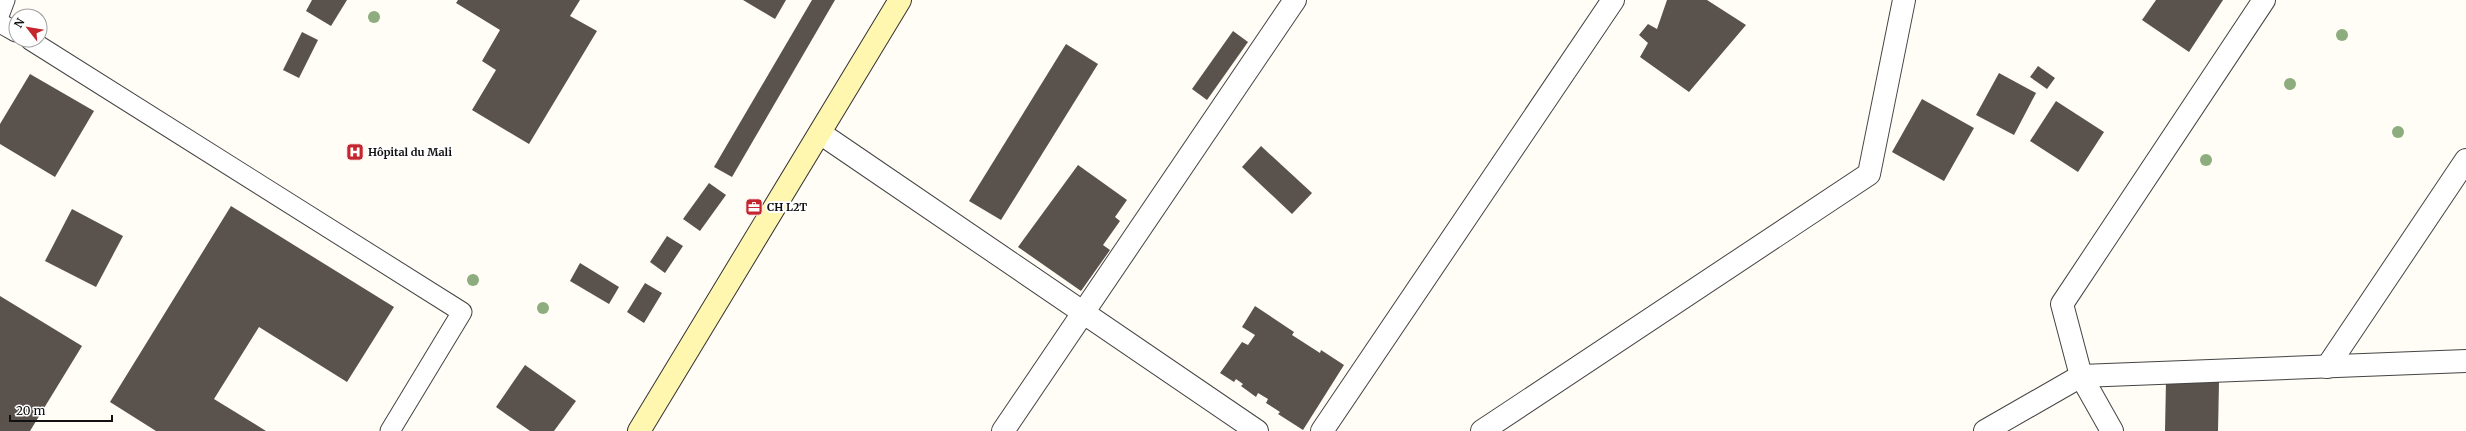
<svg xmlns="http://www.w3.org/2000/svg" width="2466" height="431" viewBox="0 0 2466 431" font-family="Merriweather,serif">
	<rect width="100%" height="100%" fill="#fffdf5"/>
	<g fill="#5a524d">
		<polygon points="312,0 347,0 331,26 306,11"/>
		<polygon points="458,0 580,0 570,16 597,31 529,144 472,110 496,70 482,61 500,30 456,3"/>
		<polygon points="743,0 786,0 775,19"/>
		<polygon points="812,0 835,0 732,177 714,167"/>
		<polygon points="1667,0 1707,0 1746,25 1689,92 1640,57 1648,43 1639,35 1648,24 1657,29"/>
		<polygon points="2156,0 2223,0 2189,52 2142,20"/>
		<polygon points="1233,31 1248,42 1207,100 1192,89"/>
		<polygon points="302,32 318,40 299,78 283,70"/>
		<polygon points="1066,44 1098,64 1001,220 969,201"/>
		<polygon points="2038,66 2055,78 2047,89 2030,77"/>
		<polygon points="1999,73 2036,93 2014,135 1976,115"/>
		<polygon points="30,74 94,111 55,177 0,144 0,124"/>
		<polygon points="1922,99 1974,128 1944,181 1892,152"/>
		<polygon points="2056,101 2104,132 2078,172 2030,141"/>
		<polygon points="1261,146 1312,193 1292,214 1242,167"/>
		<polygon points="1078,165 1127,200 1115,217 1120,221 1103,245 1110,250 1081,291 1018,247"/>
		<polygon points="709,183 726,195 700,231 683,219"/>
		<polygon points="231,206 394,307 347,382 259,327 214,399 266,431 156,431 110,402"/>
		<polygon points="72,209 123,236 96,287 45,261"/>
		<polygon points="667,236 683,246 665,273 650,262"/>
		<polygon points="580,263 619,287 609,304 570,281"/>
		<polygon points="645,283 662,293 644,323 627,312"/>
		<polygon points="0,296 82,346 30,431 0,431"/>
		<polygon points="1255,306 1294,332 1292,335 1320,353 1321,350 1344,365 1303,430 1278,414 1280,412 1266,403 1268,399 1258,393 1256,397 1241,386 1243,384 1236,379 1234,382 1220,373 1242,342 1248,345 1255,335 1242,327"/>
		<polygon points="525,365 576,401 554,431 530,431 496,407"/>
		<polygon points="2166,381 2219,382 2218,431 2165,431"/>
	</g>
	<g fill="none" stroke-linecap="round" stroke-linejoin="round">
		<defs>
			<g id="lane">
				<polyline points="0,13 5,0"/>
				<polyline points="0,23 16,32"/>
				<polyline points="30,40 462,312 390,431"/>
			</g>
			<g id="street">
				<polyline points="820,133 1257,431"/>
				<polyline points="2327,367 2466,160"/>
				<polyline points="1003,431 1295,0"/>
				<polyline points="1322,431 1613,0"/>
				<polyline points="1482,431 1869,174 1904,0"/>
				<polyline points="1985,431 2081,376 2466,361"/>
				<polyline points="2112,431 2081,376 2062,304 2264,0"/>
			</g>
			<polyline id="secondary" points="639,431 900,0"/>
		</defs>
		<use href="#lane" stroke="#444" stroke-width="21"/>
		<use href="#street" stroke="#444" stroke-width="24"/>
		<use href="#secondary" stroke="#333" stroke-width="24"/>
		<use href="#lane" stroke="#fff" stroke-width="19"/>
		<use href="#street" stroke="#fff" stroke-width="22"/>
		<use href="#secondary" stroke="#fff6b0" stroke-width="22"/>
	</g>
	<g fill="#8dad7f">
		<circle cx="374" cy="17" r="6"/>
		<circle cx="2342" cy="35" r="6"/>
		<circle cx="2290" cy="84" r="6"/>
		<circle cx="2398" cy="132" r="6"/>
		<circle cx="2206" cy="160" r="6"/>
		<circle cx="473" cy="280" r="6"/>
		<circle cx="543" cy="308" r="6"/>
	</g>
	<defs>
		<symbol id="hospital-square" viewBox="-11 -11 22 22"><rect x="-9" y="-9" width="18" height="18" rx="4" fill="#c4262e" stroke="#fff"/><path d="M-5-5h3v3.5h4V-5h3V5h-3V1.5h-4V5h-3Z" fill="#fff"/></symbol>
		<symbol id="office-square" viewBox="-11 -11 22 22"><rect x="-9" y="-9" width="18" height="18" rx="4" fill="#c4262e" stroke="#fff"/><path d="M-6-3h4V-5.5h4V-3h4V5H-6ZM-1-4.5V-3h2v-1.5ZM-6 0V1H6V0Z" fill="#fff"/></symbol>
	</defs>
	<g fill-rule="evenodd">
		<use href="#hospital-square" x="345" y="142" width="20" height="20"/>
		<use href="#office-square" x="744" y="197" width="20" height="20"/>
	</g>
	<g text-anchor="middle" stroke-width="4" stroke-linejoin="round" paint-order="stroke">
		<g font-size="11" font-weight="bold" fill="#111" stroke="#fff" text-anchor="start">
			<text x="368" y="156">Hôpital du Mali</text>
			<text x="767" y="211">CH L2T</text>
		</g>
	</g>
	<g transform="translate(28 28) rotate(301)"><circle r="19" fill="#ffffff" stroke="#a0a0a0"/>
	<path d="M0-3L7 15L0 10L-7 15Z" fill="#c4262e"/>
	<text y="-6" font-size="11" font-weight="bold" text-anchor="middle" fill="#111111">N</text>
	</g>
	<path d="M10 415v6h102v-6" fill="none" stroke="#111111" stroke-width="2"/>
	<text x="16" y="415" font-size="12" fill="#111111" stroke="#ffffff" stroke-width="3" paint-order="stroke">20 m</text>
</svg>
